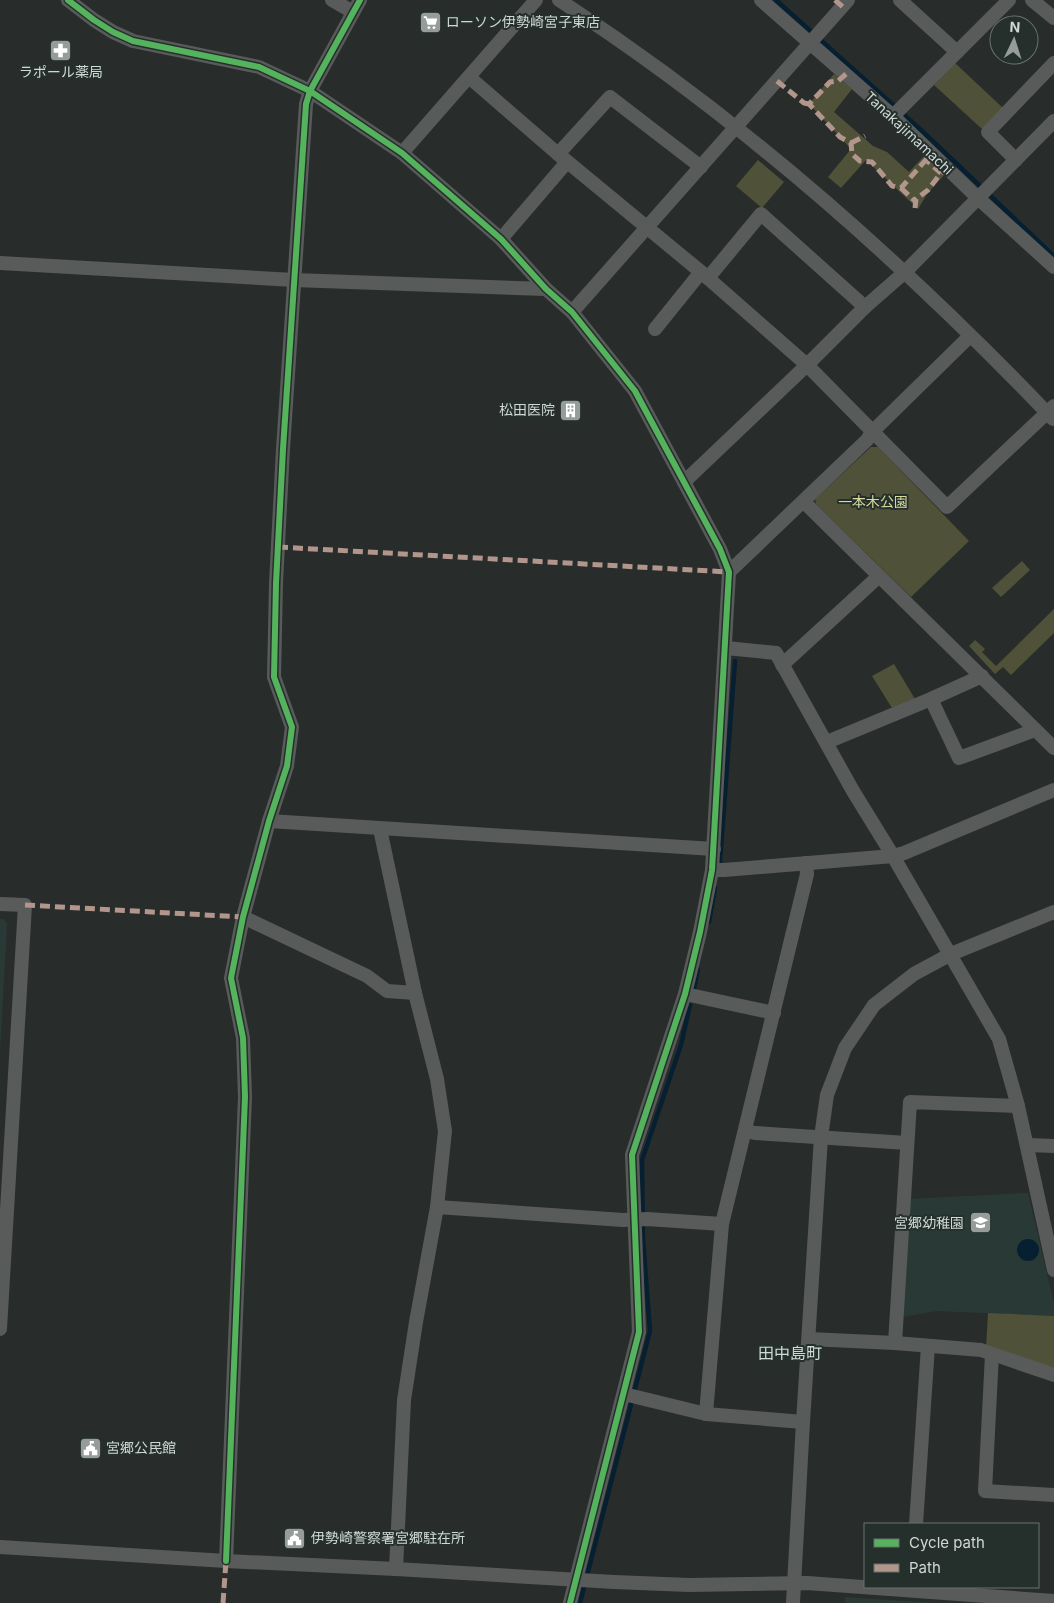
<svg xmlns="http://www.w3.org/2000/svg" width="1054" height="1603" viewBox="0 0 1054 1603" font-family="Inter,'Noto Sans JP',sans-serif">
	<rect width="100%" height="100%" fill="#282d2c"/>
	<g fill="#293a36">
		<polygon points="0,919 3,919 7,923 0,1052"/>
		<polygon points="1028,1193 1054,1304 1054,1316 937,1311 901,1317 908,1199"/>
		<polygon points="845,1597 935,1603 845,1603"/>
	</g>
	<g fill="#4f5138">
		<polygon points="955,63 1003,108 982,129 934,85"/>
		<polygon points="834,74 852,89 834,112 873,146 887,152 909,172 925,155 945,174 927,194 918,209 866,160 841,188 828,177 851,149 809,104"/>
		<polygon points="758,160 784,182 762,208 736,186"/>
		<polygon points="871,447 878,447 969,541 911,597 816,504 815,499"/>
		<polygon points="1022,561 1030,570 1001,597 992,588"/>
		<polygon points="1054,609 1054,633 1011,675 1003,667 995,674 969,646 975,640 985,649 982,652 996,666"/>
		<polygon points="894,664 915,699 892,708 872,676"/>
		<polygon points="988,1313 1054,1316 1054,1371 986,1348"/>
	</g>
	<circle fill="#062031" cx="1028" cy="1250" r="11"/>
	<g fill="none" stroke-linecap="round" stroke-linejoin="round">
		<g stroke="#062031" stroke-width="4.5">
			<polyline points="776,0 921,130 1054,256"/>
			<polyline points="720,861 735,661"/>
			<polyline points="709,922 715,888"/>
			<polyline points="694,989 698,969"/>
			<polyline points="580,1603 650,1331 643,1239 642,1160 681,1045 690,1005"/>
		</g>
		<g stroke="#585b59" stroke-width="14">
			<polyline points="68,0 94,20 113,32 133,41 259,67 310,91 402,153 501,239 546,289 572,312 635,391 720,549 729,572 712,870 700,932 685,994 632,1155 639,1332 570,1603"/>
			<polyline points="332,0 353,12"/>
			<path d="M559,0C741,118 904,263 1053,419"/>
			<polyline points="761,0 893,116 979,199 1054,267"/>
			<polyline points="900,0 957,52"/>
			<polyline points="1032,0 1054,18"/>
			<polyline points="469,77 558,154 701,272 807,365 947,507 1054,406"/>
			<polyline points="893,116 1009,0"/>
			<polyline points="402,153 536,0"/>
			<polyline points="558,154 610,97 701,167"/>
			<polyline points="1016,160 988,132 1054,63"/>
			<polyline points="501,239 567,162"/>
			<polyline points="0,263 294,280 546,289"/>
			<polyline points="708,278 761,214 865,307"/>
			<polyline points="572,312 848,0"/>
			<polyline points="655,329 701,272"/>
			<polyline points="684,482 807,365 865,307 905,272 1054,121"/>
			<polyline points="804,502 1054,748"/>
			<polyline points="729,572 867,440 872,432 970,336"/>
			<polyline points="726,648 776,653 853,791 893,856 999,1039 1018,1106 1054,1270"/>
			<polyline points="782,665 878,577"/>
			<polyline points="931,699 959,758 1035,730"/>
			<polyline points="827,742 931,699 982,676"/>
			<polyline points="269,821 714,849"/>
			<polyline points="380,829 415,993 437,1079 445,1131 437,1207 416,1322 404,1400 396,1569"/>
			<polyline points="712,870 724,870 893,856 904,853 1054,790"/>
			<polyline points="0,904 25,905 0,1329"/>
			<polyline points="243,917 367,976 387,991 415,993"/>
			<polyline points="685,994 774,1013"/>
			<polyline points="746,1131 755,1133 907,1143"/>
			<polyline points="1027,1145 1054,1146"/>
			<polyline points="437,1207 623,1220 647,1219 722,1224"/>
			<polyline points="809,1339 895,1343 981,1350 1054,1375"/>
			<polyline points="895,1343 910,1102 1018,1106"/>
			<polyline points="992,1354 985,1491 1054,1495"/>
			<polyline points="624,1394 706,1414 803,1422"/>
			<polyline points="706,1414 722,1224 807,874 806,863"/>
			<polyline points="916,1524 928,1346"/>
			<polyline points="0,1547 226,1561 396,1569 614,1582 689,1585 807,1583 1054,1601"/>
			<polyline points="226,1561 245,1097 243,1038 231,978 243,917 269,821 287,766 292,727 274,677 276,583 283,449 306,104 310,91 360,0"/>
			<polyline points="793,1603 803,1422 821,1137 827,1095 845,1048 874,1005 914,974 951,954 1054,912"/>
		</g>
		<g stroke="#b2968c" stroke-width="5" stroke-dasharray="10 5" stroke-linecap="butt">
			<polyline points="835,0 843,7"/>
			<polyline points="846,74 838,81 830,82 809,104 840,137 851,143 852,154 860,161 872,162 892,186 901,188 931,154"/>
			<polyline points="777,81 804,103 809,104"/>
			<polyline points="851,143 865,136"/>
			<polyline points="901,188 916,202"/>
			<polyline points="915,208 916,199 928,190 941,173 926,160"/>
			<polyline points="278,547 729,572"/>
			<polyline points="25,905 243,917"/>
			<polyline points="223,1603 226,1561"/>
		</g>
		<defs>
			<g id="cycleway">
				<polyline points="68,0 94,20 113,32 133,41 259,67 310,91 402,153 501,239 546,289 572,312 635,391 720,549 729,572 712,870 700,932 685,994 632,1155 639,1332 570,1603"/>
				<polyline points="226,1561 245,1097 243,1038 231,978 243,917 269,821 287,766 292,727 274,677 276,583 283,449 306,104 310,91 360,0"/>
			</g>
		</defs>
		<use href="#cycleway" stroke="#25302d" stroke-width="9"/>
		<use href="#cycleway" stroke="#56b35d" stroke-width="6"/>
	</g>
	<defs>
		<symbol id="supermarket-square" viewBox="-11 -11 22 22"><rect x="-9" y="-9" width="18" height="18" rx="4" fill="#959c9a" stroke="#25302d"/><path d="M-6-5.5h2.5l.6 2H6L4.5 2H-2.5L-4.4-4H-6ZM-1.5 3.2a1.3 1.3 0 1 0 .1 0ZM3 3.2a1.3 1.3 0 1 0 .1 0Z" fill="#fff"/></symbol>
		<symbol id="pharmacy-square" viewBox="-11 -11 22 22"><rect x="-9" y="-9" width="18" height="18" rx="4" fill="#959c9a" stroke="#25302d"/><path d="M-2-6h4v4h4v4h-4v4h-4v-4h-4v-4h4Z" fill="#fff"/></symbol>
		<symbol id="building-square" viewBox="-11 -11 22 22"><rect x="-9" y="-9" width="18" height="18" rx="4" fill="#959c9a" stroke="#25302d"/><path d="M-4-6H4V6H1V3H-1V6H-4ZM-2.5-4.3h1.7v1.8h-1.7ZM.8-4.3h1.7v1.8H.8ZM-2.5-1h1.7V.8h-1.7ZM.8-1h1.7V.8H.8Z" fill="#fff"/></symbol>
		<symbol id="school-square" viewBox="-11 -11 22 22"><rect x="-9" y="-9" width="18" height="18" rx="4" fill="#959c9a" stroke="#25302d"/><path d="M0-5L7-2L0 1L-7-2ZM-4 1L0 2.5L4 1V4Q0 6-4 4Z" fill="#fff"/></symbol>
		<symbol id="civic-square" viewBox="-11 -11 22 22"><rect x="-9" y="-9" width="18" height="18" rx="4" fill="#959c9a" stroke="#25302d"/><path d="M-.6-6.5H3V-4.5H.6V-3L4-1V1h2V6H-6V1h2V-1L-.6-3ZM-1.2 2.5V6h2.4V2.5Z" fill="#fff"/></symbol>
	</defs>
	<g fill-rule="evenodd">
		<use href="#supermarket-square" x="418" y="10" width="25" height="25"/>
		<use href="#pharmacy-square" x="48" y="38" width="25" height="25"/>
		<use href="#building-square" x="558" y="398" width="25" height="25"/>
		<use href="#school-square" x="968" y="1210" width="25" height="25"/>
		<use href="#civic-square" x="78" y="1436" width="25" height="25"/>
		<use href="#civic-square" x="282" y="1526" width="25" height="25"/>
	</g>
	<g text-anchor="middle" stroke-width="4" stroke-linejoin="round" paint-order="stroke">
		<g font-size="14" fill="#d0d7d5" stroke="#25302d" text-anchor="start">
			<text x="446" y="27">ローソン伊勢崎宮子東店</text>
			<text x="61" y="77" text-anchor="middle">ラポール薬局</text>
			<text x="555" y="415" text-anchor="end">松田医院</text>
			<text x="964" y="1228" text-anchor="end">宮郷幼稚園</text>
			<text x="106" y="1453">宮郷公民館</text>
			<text x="311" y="1543">伊勢崎警察署宮郷駐在所</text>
		</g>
		<g font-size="14" fill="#d0d7d5" stroke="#25302d">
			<text transform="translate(909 133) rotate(43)" y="5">Tanakajimamachi</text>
		</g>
		<g font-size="14" fill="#d7da9e" stroke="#25302d">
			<text x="873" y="507">一本木公園</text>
		</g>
		<g font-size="16" fill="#cddad6" stroke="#25302d">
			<text x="790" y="1359">田中島町</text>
		</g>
	</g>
	<rect x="864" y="1523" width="175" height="65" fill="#25302d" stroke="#697370"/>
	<rect x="874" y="1539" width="25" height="8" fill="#56b35d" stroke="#697370"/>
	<text x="909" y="1548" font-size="15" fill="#d0d7d5">Cycle path</text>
	<rect x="874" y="1564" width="25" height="8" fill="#b2968c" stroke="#697370"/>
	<text x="909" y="1573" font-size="15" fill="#d0d7d5">Path</text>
	<g transform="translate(1014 40) rotate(4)"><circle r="24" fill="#25302d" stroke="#697370"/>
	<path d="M0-4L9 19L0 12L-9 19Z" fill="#959c9a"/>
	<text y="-8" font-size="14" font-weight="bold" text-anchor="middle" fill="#d0d7d5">N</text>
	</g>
</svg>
